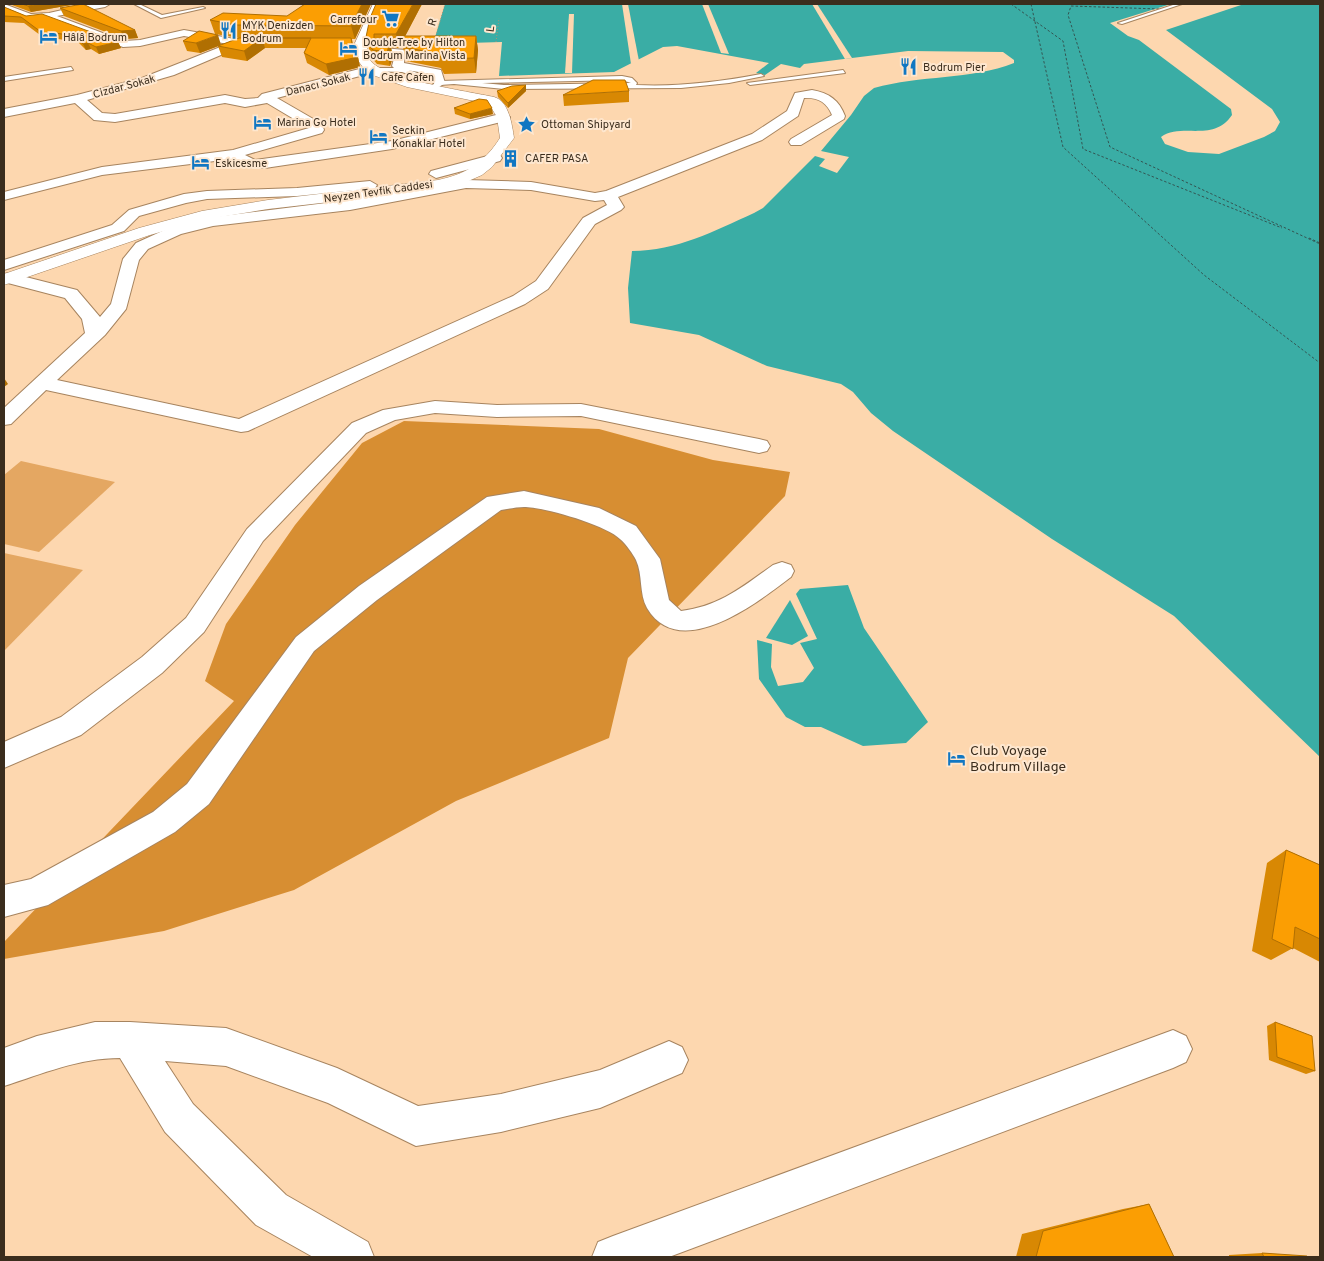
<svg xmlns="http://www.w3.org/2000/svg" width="1324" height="1261" viewBox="0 0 1324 1261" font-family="Overpass,sans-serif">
	<rect width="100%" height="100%" fill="#fdd7af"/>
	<g fill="#e4a762">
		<polygon points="21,461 115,482 39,552 4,544 4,475"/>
		<polygon points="4,553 83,570 4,651"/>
	</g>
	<polygon fill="#d78e32" points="404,421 599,429 713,460 790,472 785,496 628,658 609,738 456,801 294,890 164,931 4,959 4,942 234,701 205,681 226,624 295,525 362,443"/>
	<g fill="#3aada5">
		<path d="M445,4H1171L1110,23L1128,36L1139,40L1231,109L1232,115C1213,143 1182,122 1161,137L1165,144L1188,152L1219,154L1264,137L1275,131L1280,122L1272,109L1166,30L1244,4H1320V757L1174,616L1052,539L893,431L871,413L853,392L841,384L767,366L699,335L630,323L628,288L632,251C677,251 714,231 754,213L763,208L815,156L825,159L819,166L837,173L849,157L821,151L851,115L864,96L874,88C920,75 971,80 1014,63V60L1003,52L908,51L804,64L800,68L781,64L765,75L756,73L769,63L677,46L663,47L614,72L499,76L502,42L433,44Z"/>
		<polygon points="848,585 864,628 928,722 906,743 863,746 821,727 805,727 786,717 759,679 757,640 772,644 771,667 778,686 803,682 814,668 800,643 817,639 796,594 800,589"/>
		<polygon points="790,600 808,636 792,645 766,638"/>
	</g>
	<g fill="#fdd7af">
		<polygon points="622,4 628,4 639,61 631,64"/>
		<polygon points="702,4 708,4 729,54 721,53"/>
		<polygon points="812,4 817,4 852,58 845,59"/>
		<polygon points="569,14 574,14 572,73 565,73"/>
	</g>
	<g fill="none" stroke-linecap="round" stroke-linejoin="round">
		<g stroke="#335552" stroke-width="1" stroke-dasharray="2.5 2" stroke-linecap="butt">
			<polyline points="1011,4 1063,41 1083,149 1282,228"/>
			<polyline points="1031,4 1063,147 1204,275 1320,363"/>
			<polyline points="1159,9 1071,6 1068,15 1110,147 1320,244"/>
			<polyline points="1309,238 1320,243"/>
		</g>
		<defs>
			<g id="lane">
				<polygon points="134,4 139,4 162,15 203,7 205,8 161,18"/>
				<polygon points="1176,4 1182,4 1122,24 1118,23"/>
				<polygon points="71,67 73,70 4,81 4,77"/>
				<path d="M371,68H403L440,81L622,76L632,78L637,83L636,85C678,87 719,82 761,74L764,76L729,83L681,88L504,89L454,84L440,85L433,89L430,87L435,83L402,72L369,71ZM622,80L631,83L504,85L482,83Z"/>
				<polygon points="843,70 845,73 750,85 747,83"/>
			</g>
			<g id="street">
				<polygon points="4,4 31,14 49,13 89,4 110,4 105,7 57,16 124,41 140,40 184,30 240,40 266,40 272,43 266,46 242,46 174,75 87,100 102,113 115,114 225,95 245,99 258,98 262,94 371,66 375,68 375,72 277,98 322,124 324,130 322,133 245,155 255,160 392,141 504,113 510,117 509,120 392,149 265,168 248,167 231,159 102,175 4,200 4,192 102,167 233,150 309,128 267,103 245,107 225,103 115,122 94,120 75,103 4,117 4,109 77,95 142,78 228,44 184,36 140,46 123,47 45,18 30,20 4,10"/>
				<polygon points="383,48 405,50 404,63 441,70 445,83 439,87 435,86 431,74 394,68 392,66 395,55 379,53 379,49"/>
				<path d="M812,90C829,93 839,100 845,116L844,119L801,145H791L789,142L791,139L832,115C827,102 817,97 804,98L798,116L762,140L618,197L624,207L621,210L595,224L548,289L525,304L248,431L241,432L46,390L11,424L4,425V408L85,333L82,319L65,298L4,282V274L10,273L77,290L100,317L111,304L123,259L136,243L169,228L206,218L350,200L466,180L531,182L595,193L606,191L752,134L787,111L795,93ZM466,188L531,190L595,201L604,200L607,205L583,218L536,281L513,296L239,419L57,380L105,335L126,309L139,260L148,249L181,234L213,226L350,210Z"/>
				<polygon points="495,154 500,155 502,158 500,161 436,178 429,174 431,171"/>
				<polygon points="370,181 377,185 375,188 297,196 207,199 186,203 139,216 124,231 4,270 4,260 112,225 129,210 184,194 207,191 297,188"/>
				<polygon points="435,401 497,405 581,404 759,439 767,441 770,446 767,451 759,453 581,416 497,417 435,413 395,420 366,433 263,541 204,632 162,673 81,735 4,768 4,742 61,717 142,657 186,618 247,529 352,423 383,410"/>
				<path d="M524,491L599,508L636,526L660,559L669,600L681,611C720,606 742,587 773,565L782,562L791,565L794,571L791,577C757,603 680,663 647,608C639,594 643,575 636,560C633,554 626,544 620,539C606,525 544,507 524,507C517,507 508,509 501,510L377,600L314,651L209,804L175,832L48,905L4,917V885L31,879L153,812L187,784L296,637L359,586L487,497Z"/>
				<path d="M95,1022H130L226,1028L337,1068L418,1106L501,1094L600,1070L669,1041L682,1047L688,1060L682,1073L600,1108L501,1132L416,1146L328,1103L226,1066L165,1061L193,1104L286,1195L368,1242L374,1257H313L256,1225L165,1132L120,1058C79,1058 42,1074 4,1086V1048L37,1036Z"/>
				<polygon points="1173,1030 1186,1036 1192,1049 1186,1062 1173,1068 669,1257 592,1257 598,1242 613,1236"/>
			</g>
			<path id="secondary" d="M373,4H383C376,20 363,40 369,58C376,78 471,92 494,97C509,101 512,125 514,138L492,167L482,175L466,182L426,191L268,209L202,220L150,235L4,285V274L139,228L202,211L268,200L438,180C466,174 484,163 500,138L497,117L489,104L407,87L367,73L357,59L355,43Z"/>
		</defs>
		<use href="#lane" stroke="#a7845f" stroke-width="2"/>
		<use href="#street" stroke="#a7845f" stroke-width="2"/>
		<use href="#secondary" stroke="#a7845f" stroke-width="1"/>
		<g stroke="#ae9274" stroke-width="1" stroke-dasharray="1 2" stroke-linecap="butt">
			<polyline points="435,39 445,4"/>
			<polyline points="496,42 499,18"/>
		</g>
		<use href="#lane" fill="#fff" fill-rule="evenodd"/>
		<use href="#street" fill="#fff" fill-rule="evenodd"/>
		<use href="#secondary" fill="#fff" fill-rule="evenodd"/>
	</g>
	<g fill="#d88803">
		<polygon points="9,4 70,4 71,5 31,12"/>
		<polygon points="371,4 355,39 352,39 354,51 358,57 360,67 329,75 307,63 304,53 306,48 265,48 247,61 222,57 218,46 239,38 215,34 210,20 287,16"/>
		<polygon points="422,4 405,36 476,36 478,50 476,73 444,74 441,68 406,61 403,47 404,39 399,48 391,48 393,57 390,66 377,64 371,57 366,37"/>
		<polygon points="4,7 26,16 118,42 121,48 99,54 91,49 86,50 78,42 58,39 48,41 24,23 4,22"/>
		<polygon points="60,8 135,30 138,38 124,39 64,16"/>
		<polygon points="183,41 221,45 200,53 187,51"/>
		<polygon points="526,85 526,91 508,108 498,97 497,91"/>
		<polygon points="629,91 629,102 564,106 563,95"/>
		<polygon points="454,108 493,114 470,119 455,114"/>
		<polygon points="1286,850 1320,865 1320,962 1293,948 1271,960 1252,951 1267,863"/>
		<polygon points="1275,1022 1315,1071 1306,1074 1269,1060 1267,1026"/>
		<polygon points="1149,1204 1174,1257 1016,1257 1022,1234 1123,1209"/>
		<polygon points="1262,1253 1308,1257 1229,1257 1229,1255"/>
	</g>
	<g fill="#b06f02">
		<polygon points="41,4 70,4 71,5 31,12 28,6"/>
		<polygon points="362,4 371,4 355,39 351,26"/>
		<polygon points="413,4 422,4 399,48 396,34"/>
		<polygon points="135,30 138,38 124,39 121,31"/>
		<polygon points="55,33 58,39 48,41 45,35"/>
		<polygon points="218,35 221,45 200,53 196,43"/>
		<polygon points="476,36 478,50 476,73 474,58"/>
		<polygon points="262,38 265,48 247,61 244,51"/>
		<polygon points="351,38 355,57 358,57 360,67 329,75 326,64"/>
		<polygon points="118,42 121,48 99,54 96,47"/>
		<polygon points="88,43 91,49 86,50 83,44"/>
		<polygon points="390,43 393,57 390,66 387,52"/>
		<polygon points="526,85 526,91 508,108 508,103"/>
		<polygon points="492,108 493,114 470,119 470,114"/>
		<polygon points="4,378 8,384 4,387"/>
	</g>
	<g fill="#fb9e03" stroke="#b06f02">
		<polygon points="22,4 41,4 28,6"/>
		<polygon points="83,4 135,30 121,31 60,8"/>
		<polygon points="305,4 362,4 351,26 236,25 210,20 223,13 287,16"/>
		<polygon points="376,4 413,4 396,34 374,34 374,40 390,43 387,52 373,50 367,43 366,37 370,18"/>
		<polygon points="4,7 26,16 42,14 118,42 96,47 88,43 83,44 75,36 55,33 45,35 21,17 4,16"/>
		<polygon points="199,31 218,35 196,43 183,41"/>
		<polygon points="404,36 476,36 474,58 442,59 439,54 403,47"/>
		<polygon points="239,38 351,38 353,49 358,57 326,64 304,53 311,38 262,38 244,51 218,46"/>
		<polygon points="593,80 625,80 629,91 563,95"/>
		<polygon points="526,85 508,103 497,91 512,86"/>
		<polygon points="479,99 487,100 492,108 470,114 454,108"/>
		<polygon points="1286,850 1320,865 1320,939 1295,927 1293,949 1272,939"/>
		<polygon points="1275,1022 1312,1036 1315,1071 1277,1057"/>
		<polygon points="1149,1204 1174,1257 1036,1257 1043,1231"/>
		<polygon points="1262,1253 1307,1256 1308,1257 1264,1257"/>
	</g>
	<defs>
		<symbol id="supermarket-bare" viewBox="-9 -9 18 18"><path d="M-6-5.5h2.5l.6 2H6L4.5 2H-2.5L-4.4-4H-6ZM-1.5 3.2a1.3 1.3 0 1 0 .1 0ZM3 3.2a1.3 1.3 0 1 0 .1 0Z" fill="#1177c2" stroke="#fee7cf" stroke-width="2.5" paint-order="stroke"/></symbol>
		<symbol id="restaurant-bare" viewBox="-9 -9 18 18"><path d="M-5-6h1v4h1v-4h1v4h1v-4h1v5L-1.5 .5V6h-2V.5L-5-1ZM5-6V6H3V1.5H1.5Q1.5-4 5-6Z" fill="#1177c2" stroke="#fee7cf" stroke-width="2.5" paint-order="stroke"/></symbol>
		<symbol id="hotel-bare" viewBox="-9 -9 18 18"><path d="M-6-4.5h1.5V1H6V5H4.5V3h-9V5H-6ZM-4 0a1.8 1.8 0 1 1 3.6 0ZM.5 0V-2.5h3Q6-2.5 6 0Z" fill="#1177c2" stroke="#fee7cf" stroke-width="2.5" paint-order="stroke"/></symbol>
		<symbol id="sight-bare" viewBox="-9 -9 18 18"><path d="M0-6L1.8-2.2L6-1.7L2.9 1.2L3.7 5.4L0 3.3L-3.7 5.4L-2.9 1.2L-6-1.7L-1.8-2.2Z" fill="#1177c2" stroke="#fee7cf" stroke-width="2.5" paint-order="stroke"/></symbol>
		<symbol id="building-bare" viewBox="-9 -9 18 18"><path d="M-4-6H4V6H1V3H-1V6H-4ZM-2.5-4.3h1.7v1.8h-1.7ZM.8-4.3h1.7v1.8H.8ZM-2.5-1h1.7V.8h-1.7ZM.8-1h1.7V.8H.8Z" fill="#1177c2" stroke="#fee7cf" stroke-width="2.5" paint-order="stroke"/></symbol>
	</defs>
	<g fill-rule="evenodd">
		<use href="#supermarket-bare" x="378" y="6" width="25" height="25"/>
		<use href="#restaurant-bare" x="216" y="18" width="25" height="25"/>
		<use href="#hotel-bare" x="36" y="24" width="25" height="25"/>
		<use href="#hotel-bare" x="336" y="36" width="25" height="25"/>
		<use href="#restaurant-bare" x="896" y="54" width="25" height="25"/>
		<use href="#restaurant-bare" x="354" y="64" width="25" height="25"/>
		<use href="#hotel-bare" x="250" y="110" width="25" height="25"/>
		<use href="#sight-bare" x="514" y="112" width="25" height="25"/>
		<use href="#hotel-bare" x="366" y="124" width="25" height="25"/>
		<use href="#building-bare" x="498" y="146" width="25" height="25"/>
		<use href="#hotel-bare" x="188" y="150" width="25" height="25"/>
		<use href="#hotel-bare" x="944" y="746" width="25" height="25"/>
	</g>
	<g text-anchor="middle" stroke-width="4" stroke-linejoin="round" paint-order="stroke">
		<g font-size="11" fill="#3b2d1d" stroke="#fee7cf" text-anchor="start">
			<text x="377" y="23" text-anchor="end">Carrefour</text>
			<text x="242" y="29">MYK Denizden<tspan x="242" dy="13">Bodrum</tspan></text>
			<text x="63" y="41">Hâlâ Bodrum</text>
			<text x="363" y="46">DoubleTree by Hilton<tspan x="363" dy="13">Bodrum Marina Vista</tspan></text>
			<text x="923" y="71">Bodrum Pier</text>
			<text x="381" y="81">Cafe Cafen</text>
			<text x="277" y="126">Marina Go Hotel</text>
			<text x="541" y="128">Ottoman Shipyard</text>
			<text x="392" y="134">Seckin<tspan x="392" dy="13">Konaklar Hotel</tspan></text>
			<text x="525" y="162">CAFER PASA</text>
			<text x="215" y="167">Eskicesme</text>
		</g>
		<g font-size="11" fill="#3b2d1d" stroke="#fee7cf">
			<text transform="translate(432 22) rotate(-73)" y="4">R</text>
			<text transform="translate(490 29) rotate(-83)" y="4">L</text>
			<text transform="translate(318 84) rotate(-14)" y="4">Danacı Sokak</text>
			<text transform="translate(124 86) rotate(-15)" y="4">Cizdar Sokak</text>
			<text transform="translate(378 191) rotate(-8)" y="4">Neyzen Tevfik Caddesi</text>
		</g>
		<g font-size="14" fill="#3b2d1d" stroke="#fee7cf" text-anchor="start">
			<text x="970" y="755">Club Voyage<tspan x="970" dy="16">Bodrum Village</tspan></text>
		</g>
	</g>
	<rect width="1324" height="1261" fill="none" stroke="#3b2d1d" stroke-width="10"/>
</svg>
